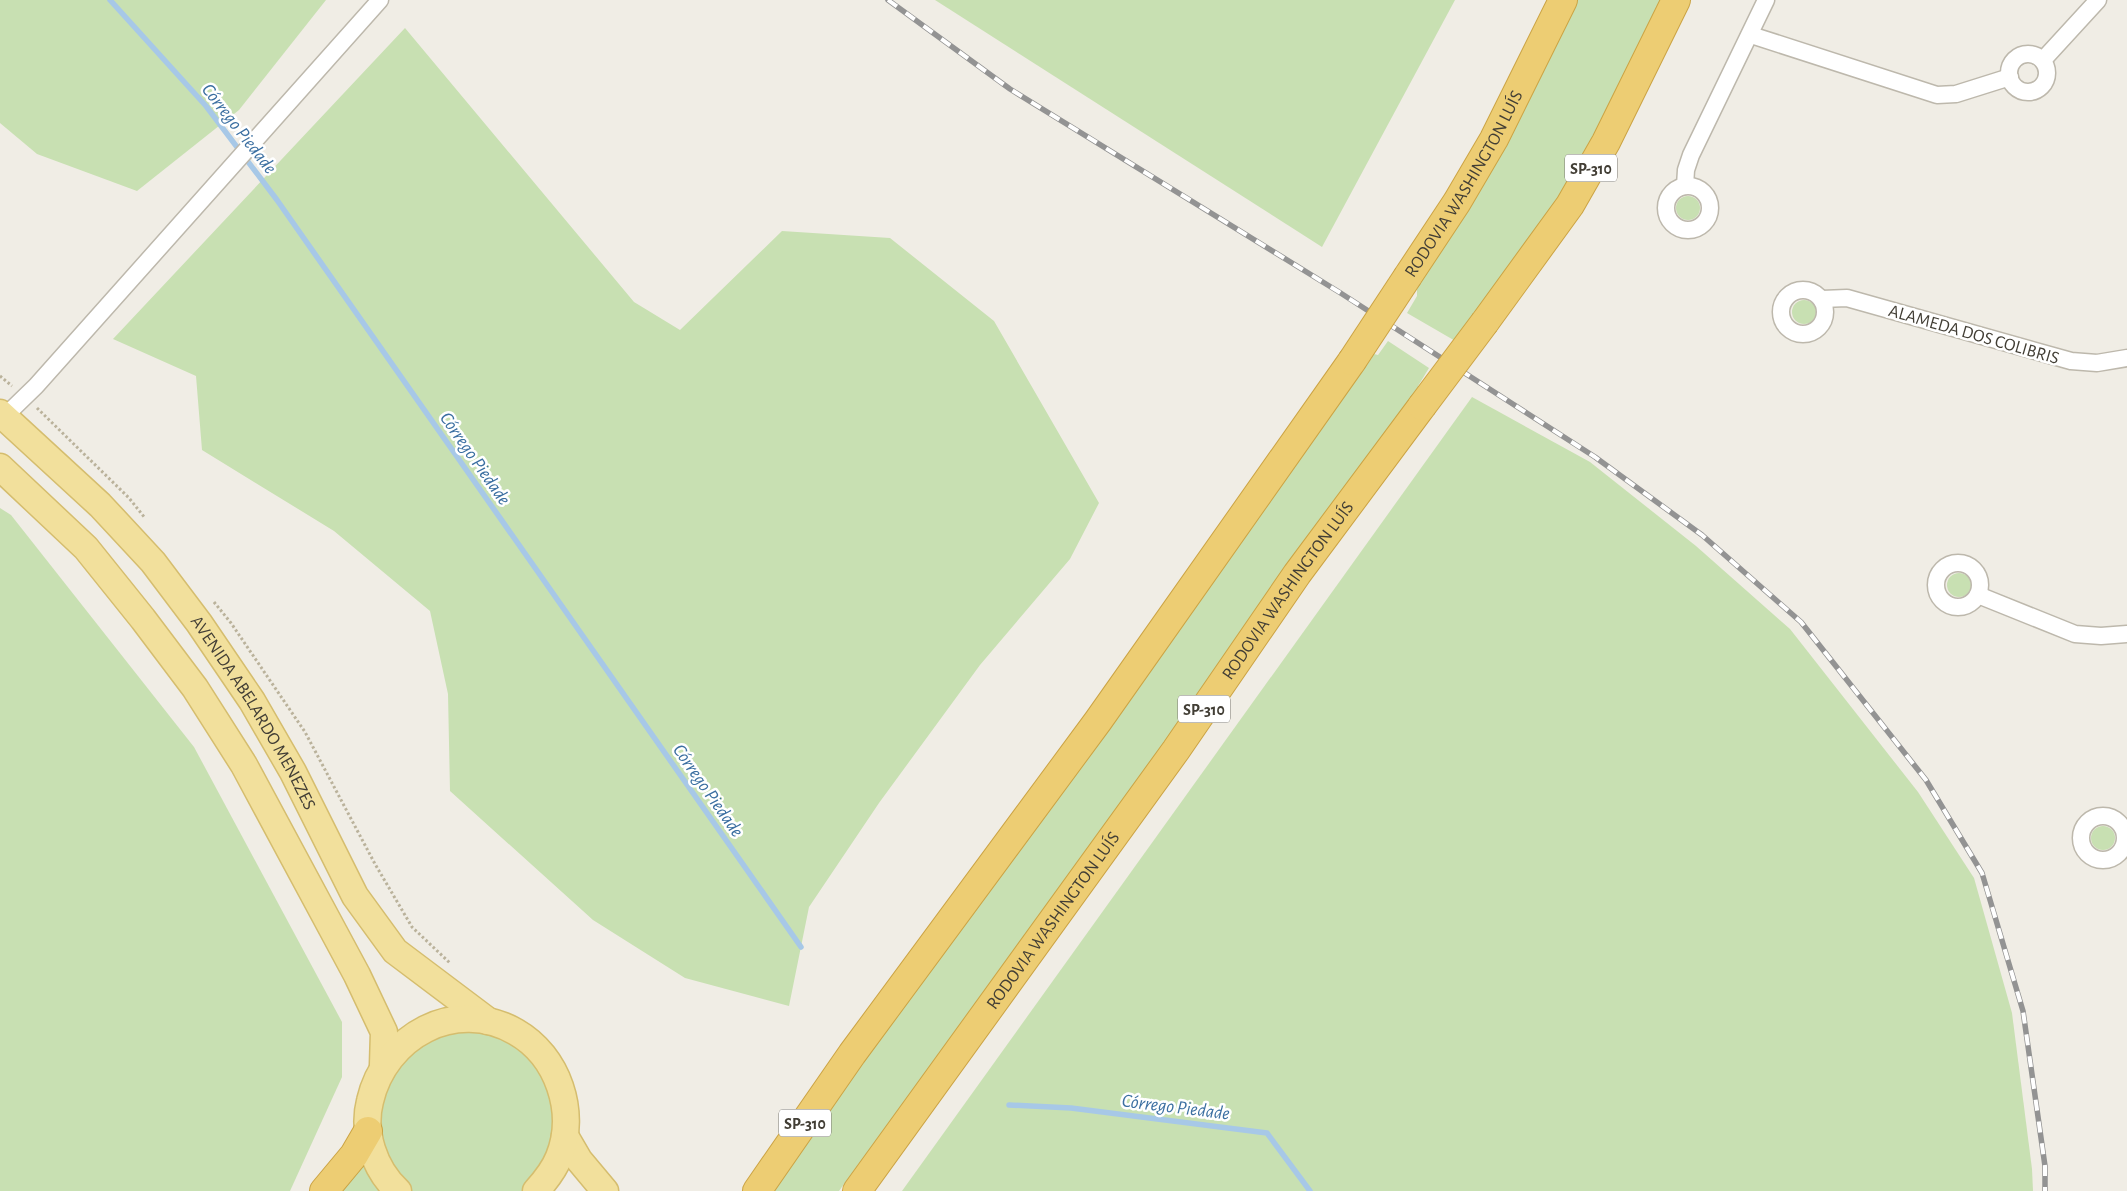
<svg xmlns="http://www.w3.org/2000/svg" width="2127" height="1191" viewBox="0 0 2127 1191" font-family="'Alegreya Sans',sans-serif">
	<rect width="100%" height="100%" fill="#f0ede5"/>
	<g fill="#c8e0b2">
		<polygon points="0,0 326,0 239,110 137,191 37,154 0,123"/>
		<polygon points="935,0 1455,0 1322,247"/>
		<polygon points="1577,0 1665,0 1608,113 1557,205 1457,342 1407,313 1417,296 1417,288 1482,184 1526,105"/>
		<polygon points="405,28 634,302 680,330 782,231 890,238 994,321 1099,503 1070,559 980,665 879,803 809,907 789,1006 685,978 593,920 450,791 448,694 430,611 334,531 202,450 196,376 113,339"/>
		<circle cx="1688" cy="208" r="12"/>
		<circle cx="1804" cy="312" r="12"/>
		<polygon points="1388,341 1429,368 1418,386 1421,389 1159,757 1060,886 839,1191 770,1191 1374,354 1378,355"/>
		<polygon points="1472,397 1590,462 1696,546 1790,629 1918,792 1974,878 2012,1013 2032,1169 2033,1191 902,1191"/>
		<polygon points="0,508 11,515 194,747 342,1022 342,1077 290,1191 0,1191"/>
		<circle cx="1959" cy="585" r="12"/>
		<circle cx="2103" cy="838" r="12"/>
		<polygon points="486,1030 528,1051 553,1091 556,1138 534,1180 522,1191 411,1191 406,1187 380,1147 378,1100 399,1058 439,1032"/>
		<polygon points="367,1140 391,1191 330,1191"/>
	</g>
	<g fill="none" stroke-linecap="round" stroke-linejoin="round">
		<g stroke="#a7c8e7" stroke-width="5.5">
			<polyline points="110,0 206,106 277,200 801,947"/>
			<polyline points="1009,1105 1071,1108 1267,1133 1310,1191"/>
		</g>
		<defs>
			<g id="street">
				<polyline points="1751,35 1937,95 1956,94 2010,77"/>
				<circle cx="2028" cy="73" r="19"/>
				<polyline points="2043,60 2098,0"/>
				<circle cx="1688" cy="208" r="22"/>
				<polyline points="1685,186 1686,170 1691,155 1766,0"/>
				<circle cx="1803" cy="312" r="22"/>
				<polyline points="1822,299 1847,298 2071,361 2097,363 2127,358"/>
				<polyline points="4,417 36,386 380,0"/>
				<circle cx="1958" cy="585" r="22"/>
				<polyline points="1978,595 2075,634 2101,636 2127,634"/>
				<circle cx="2103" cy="838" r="22"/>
			</g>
			<g id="primary">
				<path id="s1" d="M0,413L100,505L153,562L199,623L252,701L293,772L355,896L395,951L488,1021"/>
				<polyline points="0,467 86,548 143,619 195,688 244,765 357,975 384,1032 383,1065"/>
				<polyline points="565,1136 579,1160 605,1191"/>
				<path d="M398,1191C374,1169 362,1132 370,1101C385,1036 455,997 516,1032C558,1056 577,1112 559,1157C554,1170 545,1181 536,1191"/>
			</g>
			<g id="highway">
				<path id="s2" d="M1408,276L1457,202L1494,139L1563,0"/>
				<polyline points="1485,322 1570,205 1606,142 1676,0"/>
				<polyline points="324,1191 354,1155 368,1131"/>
				<polyline points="757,1191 852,1054 1098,721 1352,361"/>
				<path id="s3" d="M857,1191L1176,750L1297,574L1422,406"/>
			</g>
		</defs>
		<use href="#street" stroke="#bdb8ac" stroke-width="19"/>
		<use href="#primary" stroke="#d5bd6e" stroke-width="29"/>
		<use href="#highway" stroke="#cba344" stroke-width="30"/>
		<g stroke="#bab29b" stroke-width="3" stroke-dasharray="2.5 2.5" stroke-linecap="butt">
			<polyline points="0,376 12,386"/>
			<polyline points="37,408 129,498 145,518"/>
			<polyline points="214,602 231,623 305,732 375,864 412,927 451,964"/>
		</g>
		<use href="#street" stroke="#fff" stroke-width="16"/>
		<use href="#primary" stroke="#f2e09c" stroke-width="26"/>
		<use href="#highway" stroke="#edcd73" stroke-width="28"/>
		<defs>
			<polyline id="rail" points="888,0 1010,89 1339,292 1595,457 1702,535 1801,622 1926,780 1982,873 2023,1011 2045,1166 2045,1191"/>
		</defs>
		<use href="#rail" stroke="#939393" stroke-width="5.5"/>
		<use href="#rail" stroke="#fff" stroke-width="4" stroke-dasharray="11" stroke-linecap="butt"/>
		<defs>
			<g id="highway-bridge">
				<polyline points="1352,361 1408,276"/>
				<polyline points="1422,406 1485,322"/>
			</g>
		</defs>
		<use href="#highway-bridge" stroke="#cba344" stroke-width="30" stroke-linecap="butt"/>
		<use href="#highway-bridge" stroke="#edcd73" stroke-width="28"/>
	</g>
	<g text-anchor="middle" stroke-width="5" stroke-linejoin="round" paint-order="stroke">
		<g fill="#fff" stroke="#7b7872" stroke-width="1">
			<rect x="1565" y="154.5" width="52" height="27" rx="4"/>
			<rect x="1178" y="695.5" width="52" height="27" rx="4"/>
			<rect x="779" y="1109.5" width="52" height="27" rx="4"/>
		</g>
		<g font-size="16" font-weight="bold" fill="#423e35">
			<text x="1591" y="174">SP-310</text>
			<text x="1204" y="715">SP-310</text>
			<text x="805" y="1129">SP-310</text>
		</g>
		<g font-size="18" fill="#423e35" stroke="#fff">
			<text dy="6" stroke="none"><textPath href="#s2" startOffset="108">RODOVIA WASHINGTON LUÍS</textPath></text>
			<text transform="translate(1974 334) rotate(16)" y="6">ALAMEDA DOS COLIBRIS</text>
			<text dy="6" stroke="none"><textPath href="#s3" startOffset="739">RODOVIA WASHINGTON LUÍS</textPath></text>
			<text dy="6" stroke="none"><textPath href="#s1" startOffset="395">AVENIDA ABELARDO MENEZES</textPath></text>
			<text dy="6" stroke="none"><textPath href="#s3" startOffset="334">RODOVIA WASHINGTON LUÍS</textPath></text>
		</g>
		<g font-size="19" font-style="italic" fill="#3b6fa1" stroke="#fff">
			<text transform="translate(240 128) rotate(52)" y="7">Córrego Piedade</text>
			<text transform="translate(476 458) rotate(55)" y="7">Córrego Piedade</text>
			<text transform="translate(709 790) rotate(55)" y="7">Córrego Piedade</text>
			<text transform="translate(1176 1106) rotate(7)" y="7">Córrego Piedade</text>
		</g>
	</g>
</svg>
